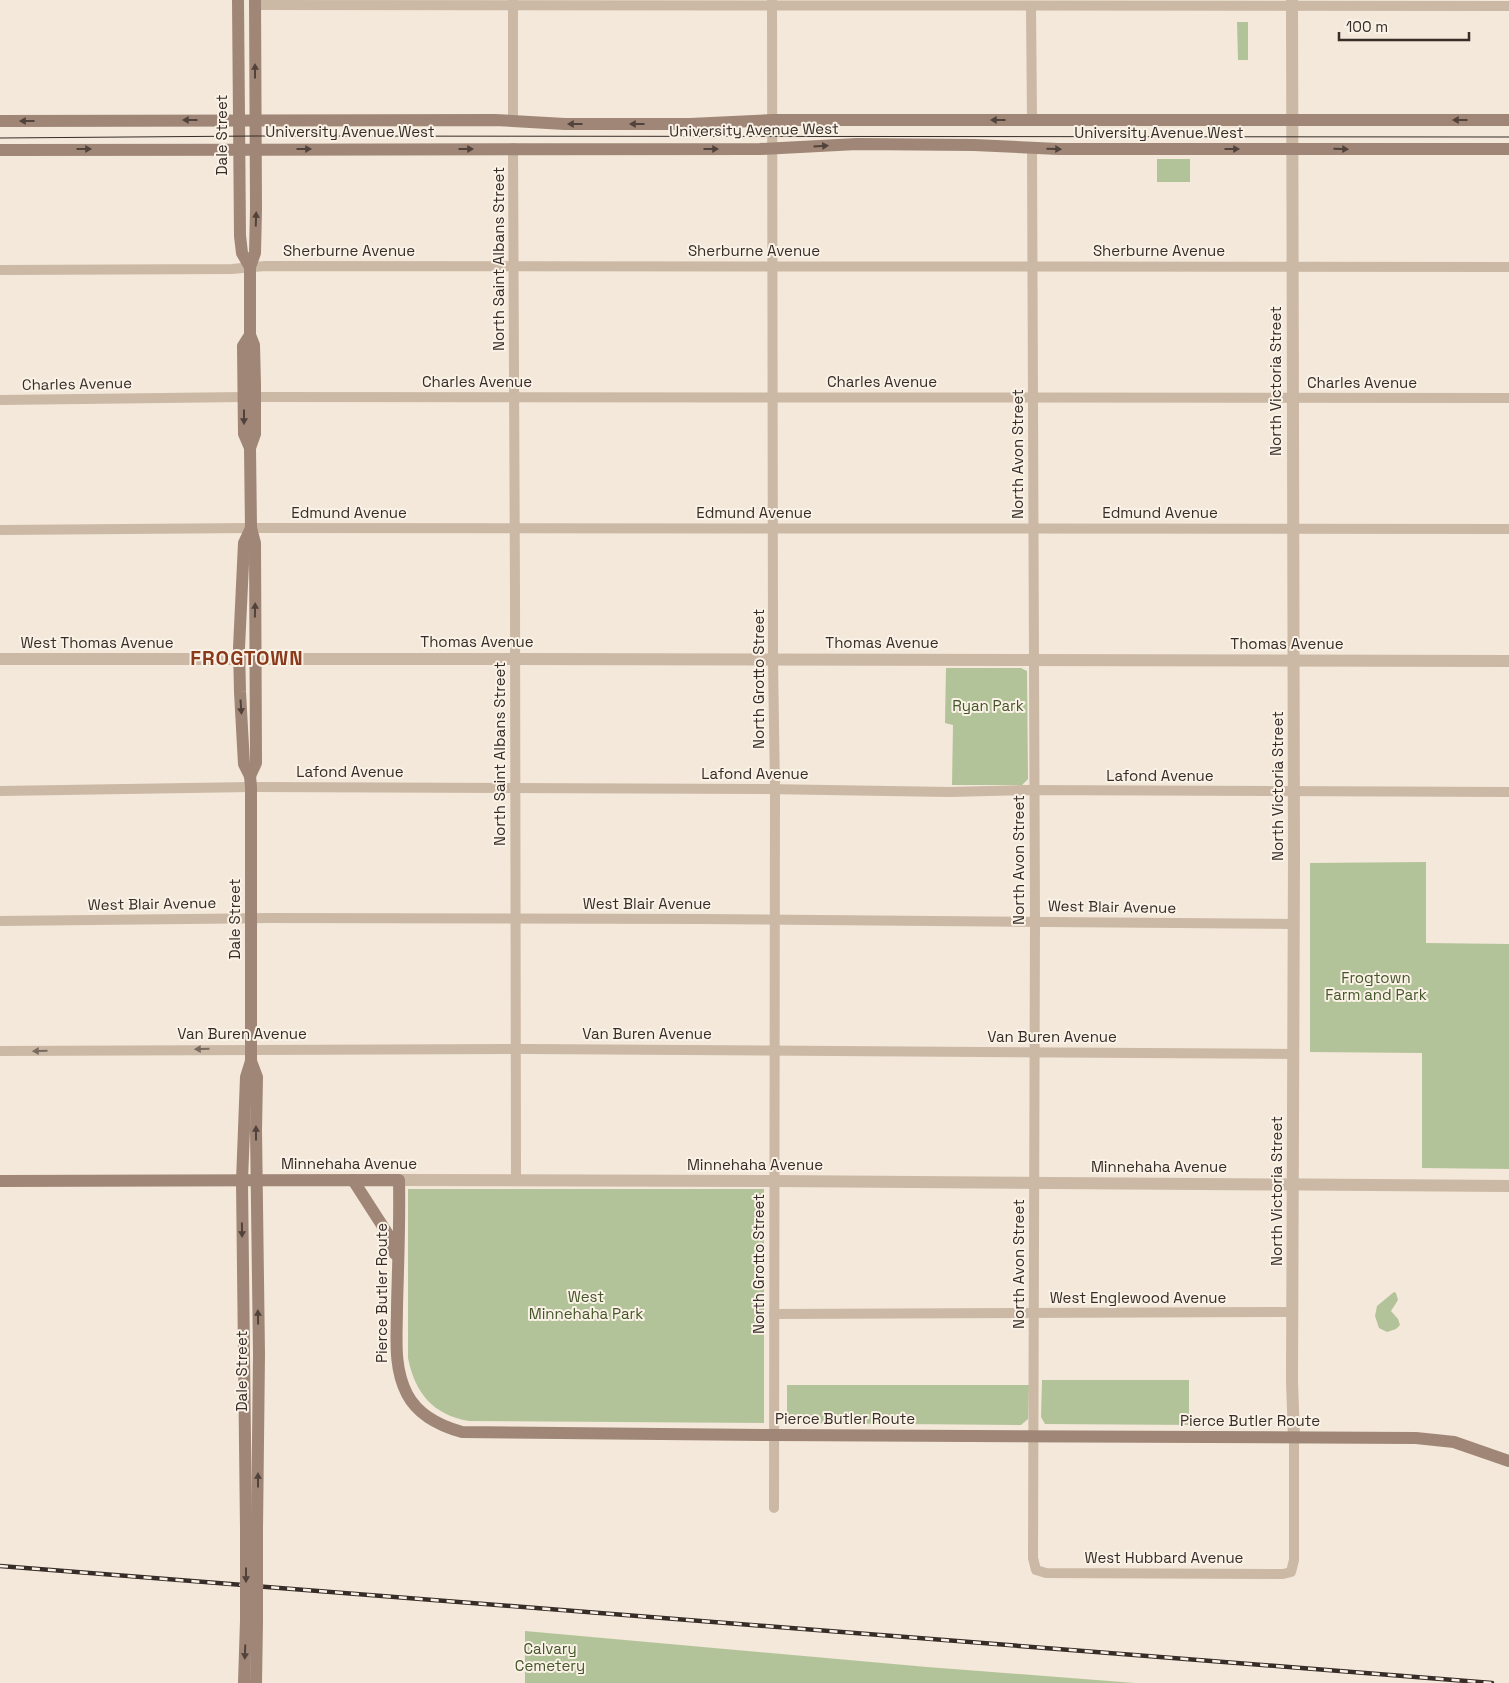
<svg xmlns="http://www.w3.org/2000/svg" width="1509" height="1683" viewBox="0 0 1509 1683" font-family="'Space Grotesk',sans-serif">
	<rect width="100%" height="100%" fill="#f3e8d9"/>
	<g fill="#b3c399">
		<polygon points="1237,22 1248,22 1248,60 1238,60"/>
		<rect x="1157" y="159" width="33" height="23"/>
		<polygon points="946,668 1021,668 1027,671 1028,779 1022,785 952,785 953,725 945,723"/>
		<polygon points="1426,862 1426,943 1509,944 1509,1169 1422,1168 1422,1053 1310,1052 1310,863"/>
		<path d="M408,1189H764V1423L469,1421C433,1415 415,1393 408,1358Z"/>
		<polygon points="1394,1292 1396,1293 1398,1300 1391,1311 1398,1319 1400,1325 1396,1329 1387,1332 1379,1328 1375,1316 1377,1306"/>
		<polygon points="1042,1380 1189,1380 1189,1416 1196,1417 1196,1425 1045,1424 1041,1417"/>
		<polygon points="787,1385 1029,1385 1028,1419 1021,1425 787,1423"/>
		<polygon points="525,1631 927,1667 1135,1683 525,1683"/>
	</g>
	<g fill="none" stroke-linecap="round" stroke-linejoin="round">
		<g stroke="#cbb8a5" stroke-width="10">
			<polyline points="772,0 773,660 775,789 774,1508"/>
			<polyline points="255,5 1509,6"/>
			<polyline points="1031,6 1032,120"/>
			<polyline points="513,120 513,1"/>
			<polyline points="513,148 515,593 516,1180"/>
			<polyline points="1032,148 1035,921 1033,1558 1036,1570 1046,1573 1283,1574 1291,1572 1294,1560 1294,1437"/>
			<polyline points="0,270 232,269 265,266 1509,267"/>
			<polyline points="255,397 1509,398"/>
			<polyline points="0,400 244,397"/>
			<polyline points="0,530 251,528 1509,529"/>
			<polyline points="0,791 251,787 765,789 950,792 1023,790 1509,792"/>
			<polyline points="0,921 268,918 702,919 1294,924"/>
			<polyline points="0,1051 527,1049 1293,1054"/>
			<polyline points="774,1314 1293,1312"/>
		</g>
		<g stroke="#cbb8a5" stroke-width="12">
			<polyline points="1292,0 1294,858 1292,1382 1294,1437"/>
			<polyline points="0,659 515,659 1509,661"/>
			<polyline points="399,1180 774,1181 1509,1186"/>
		</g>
		<g stroke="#9f8676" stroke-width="12">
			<polyline points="238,0 240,236 242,253 250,267"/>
			<polyline points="0,121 495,120 565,124 690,124 773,120 1509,120"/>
			<polyline points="0,150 760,149 857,144 974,145 1058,149 1509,149"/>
			<polyline points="250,335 243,346 244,434 250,448 251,528 255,543 256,763 250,776"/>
			<polyline points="250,448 255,434 255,385 254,345 250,335 250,267 255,253 256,209 255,0"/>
			<polyline points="251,1061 257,1077 256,1130 259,1354 257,1529"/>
			<polyline points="353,1180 389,1236 395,1254"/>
			<path d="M0,1181L399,1180C400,1223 398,1265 397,1307C397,1336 393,1367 407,1394C418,1415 440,1426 462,1432L774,1435L1416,1438L1454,1442L1509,1461"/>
			<polyline points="246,1528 242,1181 246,1077 251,1061 251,787 250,776 244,764 240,692 239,648 244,543 251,528"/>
			<polyline points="244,1683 246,1621"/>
			<polyline points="256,1683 257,1622"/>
		</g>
		<polyline stroke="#372c27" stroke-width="1" points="0,138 256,136 1509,137"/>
		<defs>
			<polyline id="rail" points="0,1566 1492,1683"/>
		</defs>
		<use href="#rail" stroke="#372c27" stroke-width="4.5"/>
		<use href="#rail" stroke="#faf2e6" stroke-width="2.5" stroke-dasharray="8" stroke-linecap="butt"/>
		<g stroke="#9f8676" stroke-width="12">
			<polyline points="246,1621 246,1528"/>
			<polyline points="257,1622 257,1529"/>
		</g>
	</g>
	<defs><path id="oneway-solid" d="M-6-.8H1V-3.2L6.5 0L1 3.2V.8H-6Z" transform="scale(1.25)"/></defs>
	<g fill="#51423b">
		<use href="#oneway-solid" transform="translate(255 71) rotate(-90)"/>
		<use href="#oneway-solid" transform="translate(190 120) rotate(180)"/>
		<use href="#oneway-solid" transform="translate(998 120) rotate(180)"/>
		<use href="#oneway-solid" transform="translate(1460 120) rotate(180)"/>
		<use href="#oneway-solid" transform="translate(27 121) rotate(180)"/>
		<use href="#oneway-solid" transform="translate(575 124) rotate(180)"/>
		<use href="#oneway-solid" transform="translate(637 124) rotate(-180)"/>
		<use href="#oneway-solid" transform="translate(821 146) rotate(-4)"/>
		<use href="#oneway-solid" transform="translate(84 149)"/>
		<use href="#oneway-solid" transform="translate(304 149)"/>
		<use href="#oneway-solid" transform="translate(466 149)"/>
		<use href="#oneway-solid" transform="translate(711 149)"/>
		<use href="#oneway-solid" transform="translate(1054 149) rotate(1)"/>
		<use href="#oneway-solid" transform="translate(1232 149)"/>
		<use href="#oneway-solid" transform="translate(1341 149) rotate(1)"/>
		<use href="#oneway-solid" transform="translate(256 219) rotate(-88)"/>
		<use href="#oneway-solid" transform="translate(244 417) rotate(90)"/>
		<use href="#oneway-solid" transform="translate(255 610) rotate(-89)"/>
		<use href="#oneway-solid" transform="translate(241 707) rotate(86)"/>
		<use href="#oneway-solid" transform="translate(256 1133) rotate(-90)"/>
		<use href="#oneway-solid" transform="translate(242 1230) rotate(89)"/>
		<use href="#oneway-solid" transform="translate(258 1317) rotate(-91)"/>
		<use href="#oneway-solid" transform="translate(258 1480) rotate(-90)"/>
		<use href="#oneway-solid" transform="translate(246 1575) rotate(90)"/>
		<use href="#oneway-solid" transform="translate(245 1652) rotate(92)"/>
	</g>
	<g fill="#7a6b60">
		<use href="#oneway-solid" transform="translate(202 1049) rotate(179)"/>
		<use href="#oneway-solid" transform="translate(40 1051) rotate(179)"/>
	</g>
	<g text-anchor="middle" stroke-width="4" stroke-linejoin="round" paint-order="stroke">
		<g font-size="15" fill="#372c27" stroke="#faf2e6">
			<text transform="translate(754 130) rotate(-1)" y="5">University Avenue West</text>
			<text x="350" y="137">University Avenue West</text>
			<text x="1159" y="138">University Avenue West</text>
			<text transform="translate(222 135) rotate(-90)" y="5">Dale Street</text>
			<text x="349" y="256">Sherburne Avenue</text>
			<text x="754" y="256">Sherburne Avenue</text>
			<text x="1159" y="256">Sherburne Avenue</text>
			<text transform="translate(499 259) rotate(-90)" y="5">North Saint Albans Street</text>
			<text transform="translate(1276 381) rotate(-90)" y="5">North Victoria Street</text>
			<text x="477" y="387">Charles Avenue</text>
			<text x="882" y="387">Charles Avenue</text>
			<text x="1362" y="388">Charles Avenue</text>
			<text transform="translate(77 384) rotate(-1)" y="5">Charles Avenue</text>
			<text transform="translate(1018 454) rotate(-90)" y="5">North Avon Street</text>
			<text x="349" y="518">Edmund Avenue</text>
			<text x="754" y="518">Edmund Avenue</text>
			<text x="1160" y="518">Edmund Avenue</text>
			<text x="477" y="647">Thomas Avenue</text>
			<text x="97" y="648">West Thomas Avenue</text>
			<text x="882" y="648">Thomas Avenue</text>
			<text x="1287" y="649">Thomas Avenue</text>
			<text transform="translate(759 679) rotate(-90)" y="5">North Grotto Street</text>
			<text transform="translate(500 754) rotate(-90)" y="5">North Saint Albans Street</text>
			<text x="350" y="777">Lafond Avenue</text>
			<text x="755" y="779">Lafond Avenue</text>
			<text x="1160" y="781">Lafond Avenue</text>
			<text transform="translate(1278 786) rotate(-90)" y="5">North Victoria Street</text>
			<text transform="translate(1019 860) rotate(-90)" y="5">North Avon Street</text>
			<text transform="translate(152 904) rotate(-1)" y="5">West Blair Avenue</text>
			<text x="647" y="909">West Blair Avenue</text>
			<text transform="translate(1112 907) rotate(1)" y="5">West Blair Avenue</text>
			<text transform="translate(235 919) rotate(-90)" y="5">Dale Street</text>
			<text x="242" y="1039">Van Buren Avenue</text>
			<text x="647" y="1039">Van Buren Avenue</text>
			<text x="1052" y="1042">Van Buren Avenue</text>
			<text x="349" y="1169">Minnehaha Avenue</text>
			<text x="755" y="1170">Minnehaha Avenue</text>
			<text x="1159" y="1172">Minnehaha Avenue</text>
			<text transform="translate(1277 1191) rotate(-90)" y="5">North Victoria Street</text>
			<text transform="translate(759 1264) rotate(-90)" y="5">North Grotto Street</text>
			<text transform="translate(1019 1264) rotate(-90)" y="5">North Avon Street</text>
			<text transform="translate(382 1293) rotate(-90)" y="5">Pierce Butler Route</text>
			<text x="1138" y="1303">West Englewood Avenue</text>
			<text transform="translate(242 1371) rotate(-90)" y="5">Dale Street</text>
			<text x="845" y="1424">Pierce Butler Route</text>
			<text x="1250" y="1426">Pierce Butler Route</text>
			<text x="1164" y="1563">West Hubbard Avenue</text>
		</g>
		<g font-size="15" fill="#445629" stroke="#faf2e6">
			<text x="988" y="711">Ryan Park</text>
			<text x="1376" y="983">Frogtown<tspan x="1376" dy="17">Farm and Park</tspan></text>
			<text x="586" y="1302">West<tspan x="586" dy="17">Minnehaha Park</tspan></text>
			<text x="550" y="1654">Calvary<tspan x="550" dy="17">Cemetery</tspan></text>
		</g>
		<g font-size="20" font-weight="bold" letter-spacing="1" fill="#8a391b" stroke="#faf2e6">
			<text x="247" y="665">FROGTOWN</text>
		</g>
	</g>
	<path d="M1339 32v8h130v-8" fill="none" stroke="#372c27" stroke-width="2.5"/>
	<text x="1346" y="32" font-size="15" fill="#372c27" stroke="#faf2e6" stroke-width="4" paint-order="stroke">100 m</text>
</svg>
